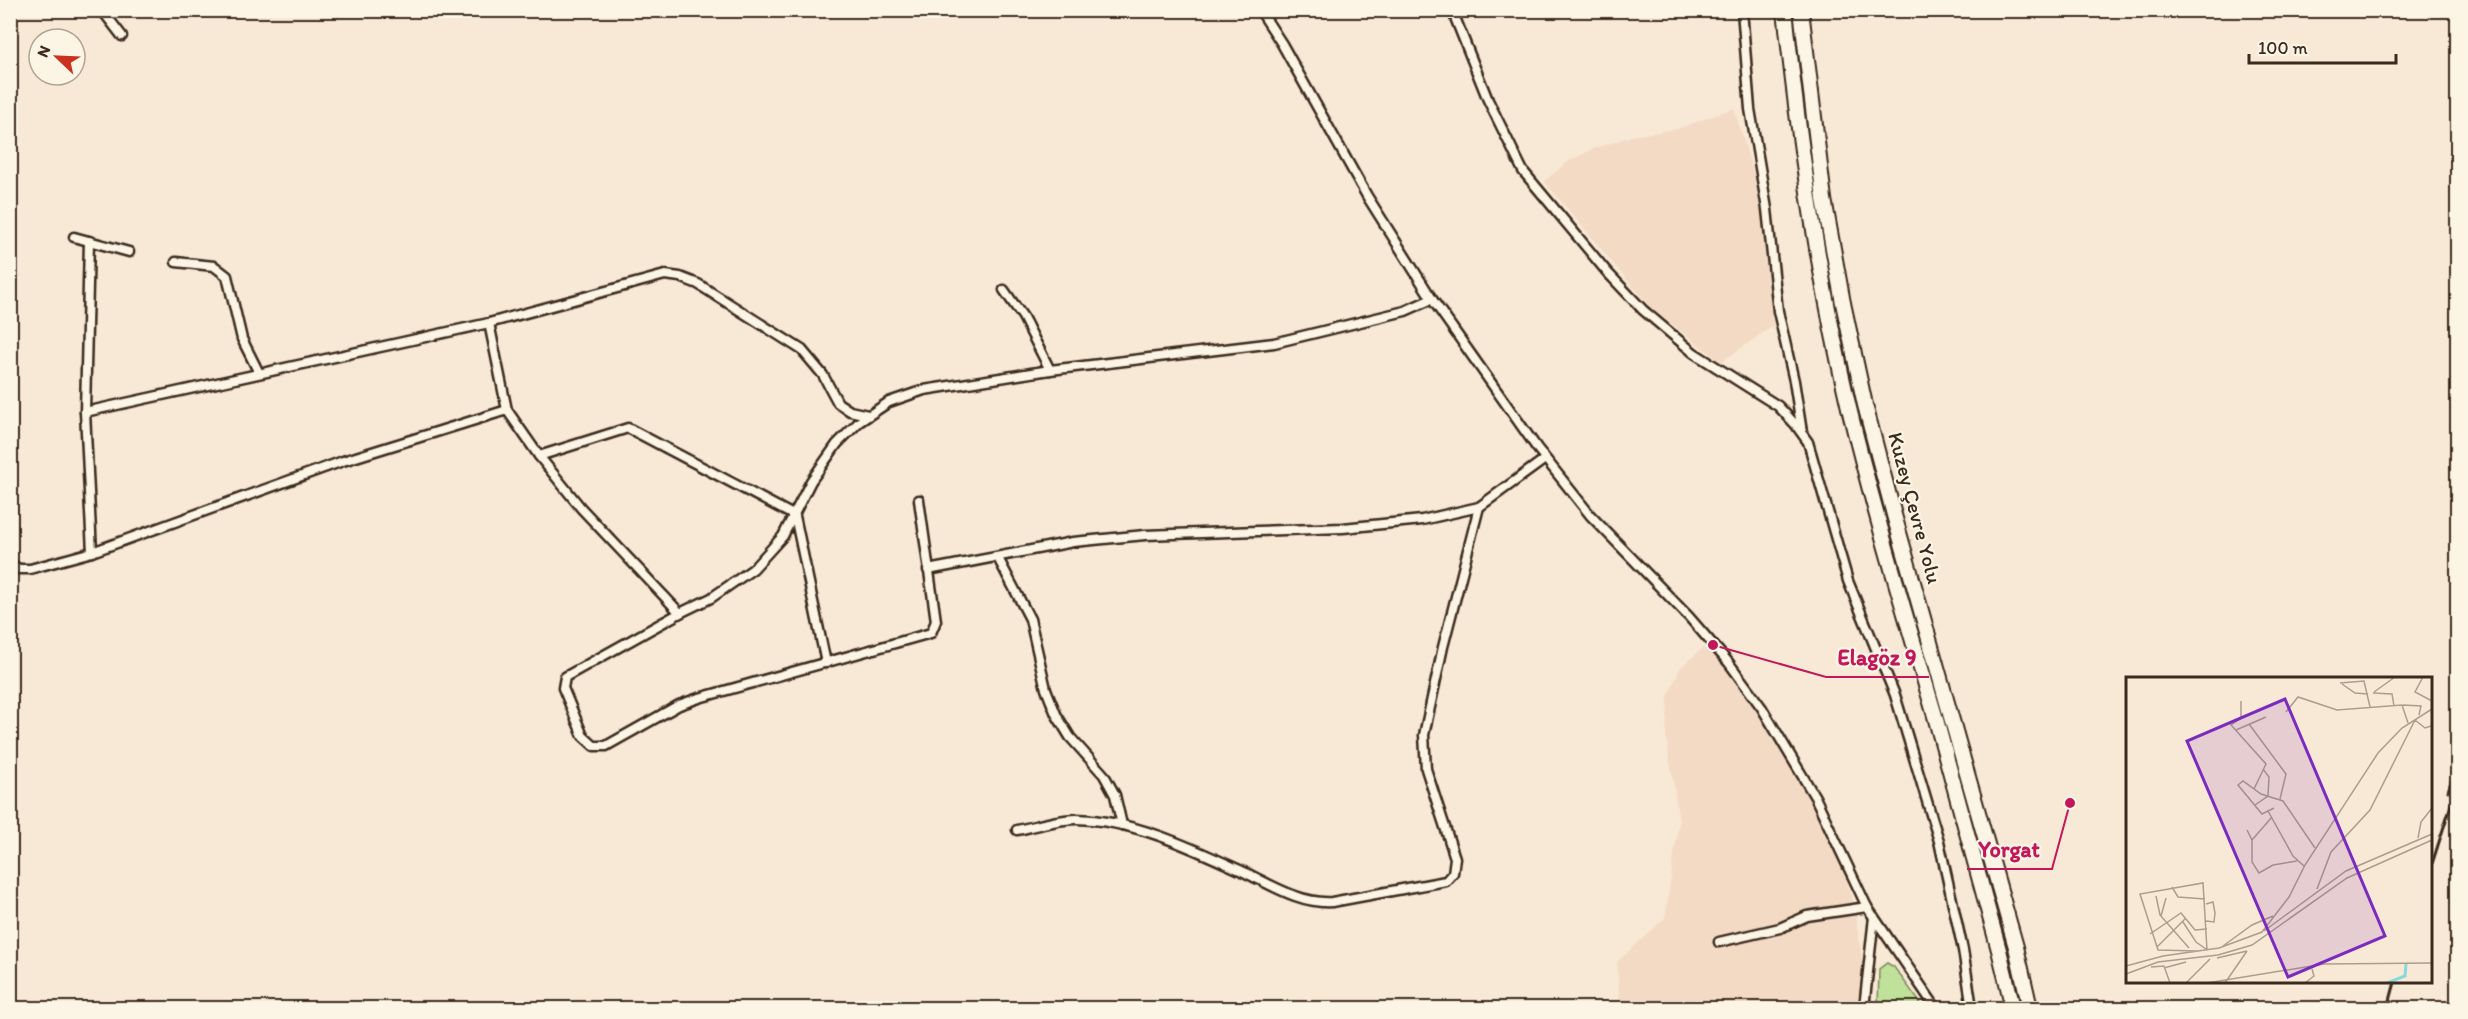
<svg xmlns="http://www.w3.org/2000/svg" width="2468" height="1019" viewBox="0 0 2468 1019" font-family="Itim,sans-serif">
	<rect width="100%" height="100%" fill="#f8e9d6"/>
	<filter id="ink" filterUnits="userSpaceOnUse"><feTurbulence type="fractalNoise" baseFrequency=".0167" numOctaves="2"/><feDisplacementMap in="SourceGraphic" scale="12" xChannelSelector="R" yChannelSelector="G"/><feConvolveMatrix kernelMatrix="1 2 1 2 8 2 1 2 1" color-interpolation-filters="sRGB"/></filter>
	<g filter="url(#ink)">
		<g fill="#f3dac4">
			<polygon points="1734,108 1766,215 1773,326 1721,362 1650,307 1544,181 1569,161 1593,149 1631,136 1677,129"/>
			<polygon points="1703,648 1716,656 1766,725 1816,808 1846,877 1854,905 1863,964 1865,1008 1615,1008 1620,1007 1617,962 1665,918 1679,821 1666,735 1668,696 1680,668"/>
		</g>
		<polygon fill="#c0e19a" stroke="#7e865c" stroke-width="1.5" points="1887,963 1894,967 1924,1008 1878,1008 1879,969"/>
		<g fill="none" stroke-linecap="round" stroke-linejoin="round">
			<defs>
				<g id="minor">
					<polyline points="102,10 122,36"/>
					<polyline points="1260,10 1282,44 1367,196 1432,299 1537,448 1591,516 1689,617 1729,663 1762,708 1815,797 1867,907 1936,1008"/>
					<polyline points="1452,10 1488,100 1523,171 1607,272 1643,310 1694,353 1778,406 1795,424 1808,442 1848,581 1895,695 1939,841 1963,950 1972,1008"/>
					<polyline points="1742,10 1750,109 1767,209 1778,311 1794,381 1802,432"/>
					<polyline points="74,237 129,252"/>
					<polyline points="89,241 85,412 92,552"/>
					<polyline points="176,262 214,266 227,276 242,339 259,373"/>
					<polyline points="1004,290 1023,317 1050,370"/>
					<polyline points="489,323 507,410"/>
					<polyline points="85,412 489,323 665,275 680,277 698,284 802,350 823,375 838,403 850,411 868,415"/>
					<polyline points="539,456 628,428 795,516 826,663"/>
					<polyline points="919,500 936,621 931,633 699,698 679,705 606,746 594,746 583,736 563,688 565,677 680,613 711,598 753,569 783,536 811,481 837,444 859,422 889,402 924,390 1050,370 1274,343 1405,311 1432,299"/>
					<polyline points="998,558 1030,619 1046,689 1056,714 1070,737 1104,775 1115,795 1122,825"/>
					<polyline points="10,564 19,569 30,569 92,552 343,461 507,410 539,456 581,508 680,613"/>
					<polyline points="928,570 1073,542 1145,535 1343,528 1422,520 1479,507 1545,459"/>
					<path d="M1017,830C1035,827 1057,819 1076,819C1135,820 1194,849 1246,873C1273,886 1301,904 1332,902L1446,881L1453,873L1455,858L1426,769L1424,735L1443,647L1479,507"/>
					<polyline points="1719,942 1780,928 1807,916 1867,907"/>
					<polyline points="1864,1008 1874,917"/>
				</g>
				<g id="trunk">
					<path d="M1785,10C1799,144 1818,277 1849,408C1874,511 1905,614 1935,716C1957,794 1978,872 1999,950L2013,1008"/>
					<polyline points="1801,10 1824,199 1843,303 1865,405 1894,515 2016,947 2030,1008"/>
				</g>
			</defs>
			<use href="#minor" stroke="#3b2a1e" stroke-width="13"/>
			<use href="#trunk" stroke="#3b2a1e" stroke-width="18"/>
			<use href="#minor" stroke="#fcf5e5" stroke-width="8"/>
			<use href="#trunk" stroke="#fcf5e5" stroke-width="14"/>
			<g stroke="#3b2a1e" stroke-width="3">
				<polyline points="2448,791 2458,760"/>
				<polyline points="2430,870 2458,783"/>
				<polyline points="2388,1008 2395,982"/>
			</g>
		</g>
	</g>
	<g text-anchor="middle" stroke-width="4.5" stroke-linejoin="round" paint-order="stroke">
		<g font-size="21" fill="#3b2a1e" stroke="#fcf5e5">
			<text transform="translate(1915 508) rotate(75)" y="7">Kuzey Çevre Yolu</text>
		</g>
	</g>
	<g transform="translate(2126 677)">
		<rect width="306" height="306" fill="#f8e9d6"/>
		<path fill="none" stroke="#87d9de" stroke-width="3" d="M261,306L279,299L280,287"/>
		<path fill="none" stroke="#ac9d8c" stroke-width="1.5" d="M297,0L289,15L306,24M214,6L238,4L244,30M216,7L229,16L242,17M248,15L269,0M247,16L266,17L268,29M115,24V41L105,48L140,87L128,112M277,28L295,29L293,38M160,35L172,20L211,33L276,28L282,46M289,43L299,51L305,49M123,47L160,97L154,122M110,53L140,40M129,128L142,119L143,100L137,92M148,131L136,137L112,108L117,104L135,117L157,124L189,171M142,134L167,179L178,189M121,153L126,163V185L133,196L147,188L171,184M292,161L295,145L306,131M126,163L146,140M46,210L52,220L79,222M191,212L205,175L244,133L289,43M30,219L34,238L63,271M80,227L87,225L89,236L88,245L80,244M35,239L40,221M57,245L70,265L80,272M138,254L220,194L306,157M24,257L55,236L69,253L81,252M97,269L126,248L147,239M31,270L60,241M72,274L32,273L14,217L77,206L81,273M91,281L121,274M0,289L37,279L93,271L136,255L163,220L179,188L252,76L276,51L306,32M25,290L38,289L44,306M38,291L60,285M0,297L32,285L92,278L126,268L221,201L306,163M60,306L84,282M81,306L198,287L306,286M99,306L121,274M179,306L188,299L186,292"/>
		<path fill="#7b2cbf" fill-opacity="0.15" stroke="#7b2cbf" stroke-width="3" d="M159,22L259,259L162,300L61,64Z"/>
		<rect width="306" height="306" fill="none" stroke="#3b2a1e" stroke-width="3"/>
	</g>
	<path fill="none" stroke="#c2185b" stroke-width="2" d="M1713 645L1826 677H1929M2070 803L2052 869H1967"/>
	<g fill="#c2185b" stroke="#fcf5e5" stroke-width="2">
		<circle cx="1713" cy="645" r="6"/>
		<circle cx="2070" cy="803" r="6"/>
	</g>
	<g font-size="22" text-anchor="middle" font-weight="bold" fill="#c2185b" stroke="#fcf5e5" stroke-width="4.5" stroke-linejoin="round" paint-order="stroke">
		<text x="1877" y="665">Elagöz 9</text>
		<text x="2009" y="857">Yorgat</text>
	</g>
	<rect width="2468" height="1019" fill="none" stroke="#fcf5e5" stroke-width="36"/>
	<rect x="18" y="18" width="2432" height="983" fill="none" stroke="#3b2a1e" stroke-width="2" filter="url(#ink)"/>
	<g transform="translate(57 57) rotate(293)"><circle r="28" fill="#fcf5e5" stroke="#afa495" stroke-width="1.5"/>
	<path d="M0-4.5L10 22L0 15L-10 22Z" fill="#c8321e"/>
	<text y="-9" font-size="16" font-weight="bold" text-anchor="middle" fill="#3b2a1e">N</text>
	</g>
	<path d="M2249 54v9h147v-9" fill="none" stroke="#3b2a1e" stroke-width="3"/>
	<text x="2258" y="54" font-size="18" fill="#3b2a1e" stroke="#fcf5e5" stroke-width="4.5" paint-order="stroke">100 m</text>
</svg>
